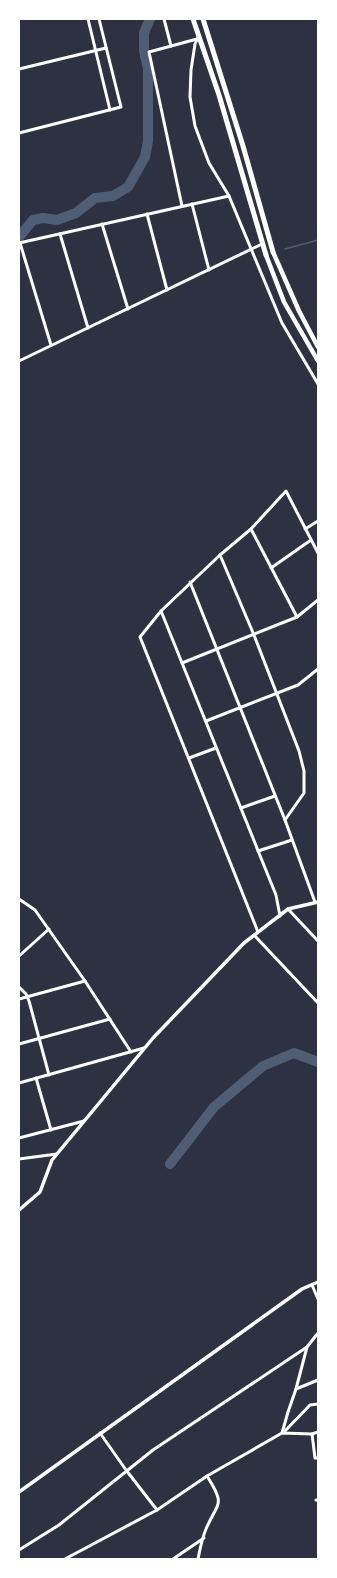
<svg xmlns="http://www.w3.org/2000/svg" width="337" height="1578" viewBox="0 0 337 1578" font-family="'Space Grotesk',sans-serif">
	<rect width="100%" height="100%" fill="#2d3142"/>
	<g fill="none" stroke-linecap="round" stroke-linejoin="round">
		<polyline stroke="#4f5d75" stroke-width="1.5" points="285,249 318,240"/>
		<g stroke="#4f5d75" stroke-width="10">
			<polyline points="19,237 33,220 43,218 57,220 76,213 95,198 113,196 128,187 145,157 148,141 148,69 144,51 144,33 150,19"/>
			<polyline points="170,1164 214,1107 263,1066 294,1053 318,1062"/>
		</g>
		<g stroke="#fff" stroke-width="3">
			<polyline points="88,19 110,110"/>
			<polyline points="164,19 171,46"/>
			<polyline points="199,35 195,44 191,70 190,97 195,126 209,163 229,196 282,323 318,384"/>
			<polyline points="19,69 106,48"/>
			<polyline points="19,133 121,107 99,19"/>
			<polyline points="192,204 209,270"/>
			<polyline points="182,206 149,52 197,39"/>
			<polyline points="147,214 167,290"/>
			<polyline points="102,224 128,309"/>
			<polyline points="60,234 88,328"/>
			<polyline points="19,243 229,196"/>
			<polyline points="20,243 51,345"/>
			<polyline points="19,361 262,244"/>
			<polyline points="251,529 297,617"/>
			<polyline points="305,529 318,521"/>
			<polyline points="220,555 251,529 286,491 318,553"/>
			<polyline points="271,568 311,540"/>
			<polyline points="190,582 285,820 315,902"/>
			<polyline points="161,611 140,637 258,932"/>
			<polyline points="182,663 297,617 318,600"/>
			<polyline points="206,721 298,685 318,669"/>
			<polyline points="189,758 216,748"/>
			<polyline points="241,808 275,796"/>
			<polyline points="258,851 292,840"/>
			<polyline points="19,899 35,910 85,981 131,1052"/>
			<polyline points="288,909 318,941"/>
			<polyline points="280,916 276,895 161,611 220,555 254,635 299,751 304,771 304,793 285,820"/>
			<polyline points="254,935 318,1003"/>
			<polyline points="19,956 49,929"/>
			<polyline points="19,987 26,994 29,1001 49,1075"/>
			<polyline points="19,999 85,981"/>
			<polyline points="19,1044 110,1019"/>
			<polyline points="36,1078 51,1130"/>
			<polyline points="19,1083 144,1048"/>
			<polyline points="19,1138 84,1121"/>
			<polyline points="19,1159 57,1154"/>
			<polyline points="312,1285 318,1299"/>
			<polyline points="296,1389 318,1380"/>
			<polyline points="284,1432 310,1405 318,1404"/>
			<polyline points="100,1433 126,1470 157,1510"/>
			<polyline points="282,1433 288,1412 296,1389 307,1347"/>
			<polyline points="312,1434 315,1458 318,1458"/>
			<polyline points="316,1500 318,1500"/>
			<polyline points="19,1550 59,1525 153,1450 307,1347 318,1333"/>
			<polyline points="65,1559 157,1510 207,1476 282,1433 312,1434 318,1432"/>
			<polyline points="173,1559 204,1538"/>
			<path d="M198,1559C200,1549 202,1538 206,1529C218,1501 226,1506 207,1476"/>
		</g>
		<g stroke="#fff" stroke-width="3.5">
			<polyline points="19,1210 40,1192 52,1160 153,1038 244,943 288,909 318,902"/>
			<polyline points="19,1492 302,1289 318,1282"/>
		</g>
		<g stroke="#fff" stroke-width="4.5">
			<polyline points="273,252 299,311 318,347"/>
			<polyline points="266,255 284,302 318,361"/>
		</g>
		<g stroke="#fff" stroke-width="5">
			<polyline points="193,19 219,95 266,255"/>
			<polyline points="203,19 243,146 273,252"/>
		</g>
	</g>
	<rect width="337" height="1578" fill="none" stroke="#ffffff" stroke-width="40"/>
</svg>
